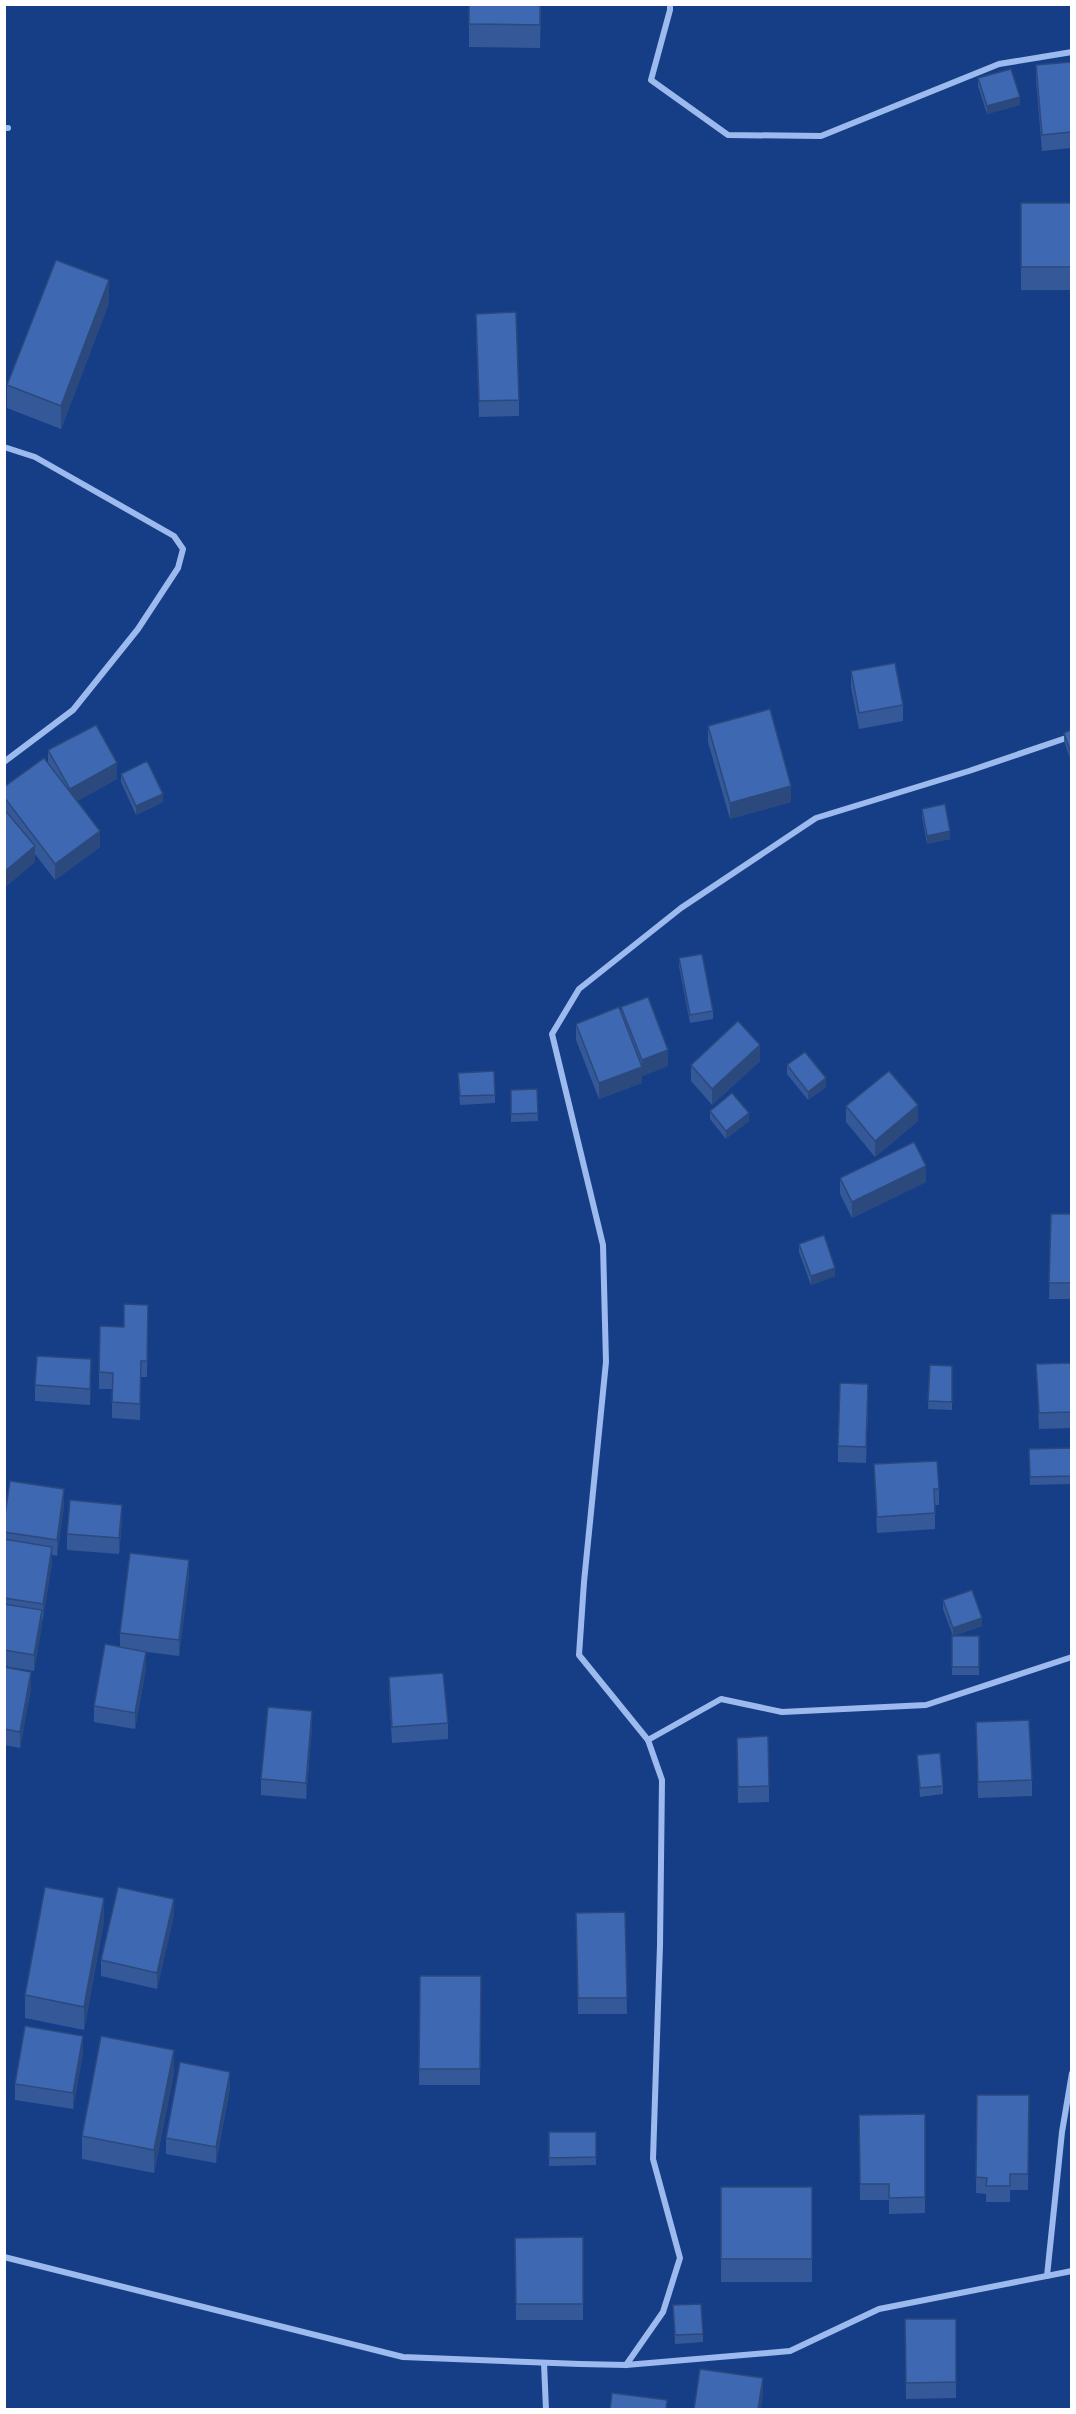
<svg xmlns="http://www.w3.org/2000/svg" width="1076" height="2414" viewBox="0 0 1076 2414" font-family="'Source Sans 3',sans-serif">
	<rect width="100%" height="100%" fill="#163e87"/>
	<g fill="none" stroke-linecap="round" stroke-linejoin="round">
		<g stroke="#9cbaee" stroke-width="6">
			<polyline points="670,4 670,10 651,80 728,135 821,136 999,64 1072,52"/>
			<polyline points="4,128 8,128"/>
			<polyline points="4,447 35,457 174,536 183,549 178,568 138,629 73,710 4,762"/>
			<polyline points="648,1740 721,1699 782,1712 926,1705 1072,1657"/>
			<polyline points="4,2257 403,2357 580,2364 626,2365 790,2351 879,2309 1072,2271"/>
			<polyline points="1047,2276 1062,2132 1072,2073"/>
			<polyline points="544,2363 546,2410"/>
			<polyline points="626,2365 663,2312 680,2258 653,2159 660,1945 662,1780 648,1740 579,1655 584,1582 606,1362 603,1245 552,1034 579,989 681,908 816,818 969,771 1072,736"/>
		</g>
	</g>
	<g fill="#355998">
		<polygon points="469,4 541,4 540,48 469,47"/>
		<polygon points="1071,62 1071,148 1042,151 1036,81 1036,65"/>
		<polygon points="978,78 1020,105 987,114 978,86"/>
		<rect x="1021" y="203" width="50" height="87"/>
		<polygon points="109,303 61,429 7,408 7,385"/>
		<polygon points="476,330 519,400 519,416 479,417"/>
		<polygon points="851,671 903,705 903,721 859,729 851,687"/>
		<polygon points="708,726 791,802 730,819 708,742"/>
		<polygon points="1071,730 1071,761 1064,741 1064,733"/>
		<polygon points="48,750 117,779 77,801 100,847 55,880 35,854 35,862 4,888 4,787 48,764"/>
		<polygon points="121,774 163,802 136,815 121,782"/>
		<polygon points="922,809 950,839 927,844 922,817"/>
		<polygon points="679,958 713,1011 713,1019 690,1023 679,966"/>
		<polygon points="621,1007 668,1066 642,1076 642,1083 599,1099 576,1040 576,1024 621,1012"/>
		<polygon points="760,1061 712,1105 691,1081 691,1065"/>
		<polygon points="787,1065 826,1087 808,1100 787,1074"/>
		<polygon points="458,1081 495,1095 495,1103 460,1105"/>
		<polygon points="537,1089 538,1121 511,1122 511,1090"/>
		<polygon points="846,1106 918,1121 875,1157 846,1122"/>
		<polygon points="710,1111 749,1121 726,1139 710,1119"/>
		<polygon points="840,1178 926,1182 852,1218 840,1194"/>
		<polygon points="1051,1214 1071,1214 1071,1299 1049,1299"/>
		<polygon points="799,1244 835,1276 811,1285 799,1252"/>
		<polygon points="148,1305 147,1377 141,1377 140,1420 112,1418 112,1389 99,1389 99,1372 124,1327"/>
		<polygon points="1071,1363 1071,1428 1039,1429 1036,1364"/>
		<polygon points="930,1365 952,1366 952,1410 928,1409"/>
		<polygon points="91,1375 90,1405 35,1401 35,1385"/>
		<polygon points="868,1400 866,1463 838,1462 838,1446"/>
		<polygon points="1071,1448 1071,1484 1030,1485 1029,1449"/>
		<polygon points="874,1464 939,1489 939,1505 935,1505 935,1529 877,1533"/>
		<polygon points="64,1505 57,1556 52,1555 52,1563 34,1671 4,1666 4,1522"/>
		<polygon points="122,1521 119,1554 67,1550 67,1534"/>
		<polygon points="189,1576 179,1656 139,1651 146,1668 135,1729 94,1722 94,1706 120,1647 120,1633"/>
		<polygon points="943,1600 982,1626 953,1636 943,1609"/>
		<rect x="952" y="1636" width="27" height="39"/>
		<polygon points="4,1667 31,1688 20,1748 4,1745"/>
		<polygon points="389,1677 448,1723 448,1739 392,1743 389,1693"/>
		<polygon points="976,1722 1032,1780 1032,1796 978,1798"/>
		<polygon points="312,1727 306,1799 261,1795 261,1779"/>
		<polygon points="737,1738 769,1786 769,1802 738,1803"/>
		<polygon points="917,1755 943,1786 943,1794 920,1797"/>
		<polygon points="625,1912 627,2014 578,2014 576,1913"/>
		<polygon points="174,1915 157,1989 101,1976 101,1960"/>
		<polygon points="104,1921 84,2030 25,2018 25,1995"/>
		<polygon points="420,1976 481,1976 480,2085 419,2085"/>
		<polygon points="83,2052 73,2109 15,2100 15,2084"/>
		<polygon points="174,2073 154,2173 82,2159 82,2136"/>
		<polygon points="230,2088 216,2163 166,2154 166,2138"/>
		<polygon points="977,2095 1029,2095 1028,2190 1010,2190 1010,2202 986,2202 986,2194 976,2193"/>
		<polygon points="925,2114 925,2213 889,2214 889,2200 860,2200 859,2115"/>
		<polygon points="549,2132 596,2132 596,2165 549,2166"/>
		<rect x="721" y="2187" width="91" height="95"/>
		<polygon points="583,2237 583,2320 516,2320 515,2238"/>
		<polygon points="673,2305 703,2334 703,2342 675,2344"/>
		<polygon points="905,2319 956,2319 956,2398 906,2399"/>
	</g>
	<g fill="#2b497c">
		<polygon points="1020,97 1020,105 987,114 987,106"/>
		<polygon points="109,280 109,303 61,429 61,406"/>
		<polygon points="117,763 117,779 70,805 70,789"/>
		<polygon points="791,786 791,802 730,819 730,803"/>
		<polygon points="163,794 163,802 136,815 136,806"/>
		<polygon points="100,831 100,847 55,880 55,864"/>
		<polygon points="950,831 950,839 927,844 927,836"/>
		<polygon points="35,846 35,862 4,888 4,872"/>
		<polygon points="760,1045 760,1061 712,1105 712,1089"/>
		<polygon points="668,1050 668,1066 642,1076 642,1083 599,1099 599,1083 642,1067 642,1060"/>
		<polygon points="826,1078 826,1087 808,1100 808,1092"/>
		<polygon points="918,1105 918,1121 875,1157 875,1141"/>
		<polygon points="749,1113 749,1121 726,1139 726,1131"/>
		<polygon points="926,1166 926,1182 852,1218 852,1202"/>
		<polygon points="835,1268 835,1276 811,1285 811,1276"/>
		<polygon points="91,1359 91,1375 90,1405 90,1389"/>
		<polygon points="64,1489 64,1505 57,1556 57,1540"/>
		<polygon points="122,1505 122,1521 119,1554 119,1538"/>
		<polygon points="52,1547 52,1563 43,1620 43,1604"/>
		<polygon points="189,1560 189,1576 179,1656 179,1640"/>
		<polygon points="42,1610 42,1627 34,1671 34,1655"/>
		<polygon points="982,1618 982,1626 953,1636 953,1628"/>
		<polygon points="146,1652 146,1668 135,1729 135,1713"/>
		<polygon points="31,1672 31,1688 20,1748 20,1732"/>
		<polygon points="312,1711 312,1727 306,1799 306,1783"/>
		<polygon points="104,1898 104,1921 84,2030 84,2007"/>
		<polygon points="174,1899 174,1915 157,1989 157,1973"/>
		<polygon points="83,2036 83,2052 73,2109 73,2093"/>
		<polygon points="174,2050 174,2073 154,2173 154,2150"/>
		<polygon points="230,2072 230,2088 216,2163 216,2147"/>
		<polygon points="763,2378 763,2394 761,2409 758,2409"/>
	</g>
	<g fill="#3e68b1" stroke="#2b497c" stroke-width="1.5">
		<polygon points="469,4 540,4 540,25 469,24"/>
		<polygon points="1071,62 1071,132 1042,135 1036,65"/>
		<polygon points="1011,69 1020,97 987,106 978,78"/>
		<rect x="1021" y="203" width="50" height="64"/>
		<polygon points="56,260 109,280 61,406 7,385"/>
		<polygon points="516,312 519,400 479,401 476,314"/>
		<polygon points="895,663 903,705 859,713 851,671"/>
		<polygon points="770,709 791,786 730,803 708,726"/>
		<polygon points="96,725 117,763 70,789 48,750"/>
		<polygon points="1071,730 1071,753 1064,733"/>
		<polygon points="44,758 100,831 55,864 4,797 4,787"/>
		<polygon points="147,761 163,794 136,806 121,774"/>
		<polygon points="945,804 950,831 927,836 922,809"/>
		<polygon points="4,809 35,846 4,872"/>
		<polygon points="702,954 713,1011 690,1015 679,958"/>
		<polygon points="648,997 668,1050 642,1060 621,1007"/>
		<polygon points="619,1007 642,1067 599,1083 576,1024"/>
		<polygon points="738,1021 760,1045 712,1089 691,1065"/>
		<polygon points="805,1052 826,1078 808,1092 787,1065"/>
		<polygon points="494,1071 495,1095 460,1096 458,1073"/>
		<polygon points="889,1071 918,1105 875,1141 846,1106"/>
		<polygon points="537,1089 538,1113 511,1114 511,1090"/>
		<polygon points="732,1093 749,1113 726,1131 710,1111"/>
		<polygon points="914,1142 926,1166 852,1202 840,1178"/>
		<polygon points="1051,1214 1071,1214 1071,1283 1049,1283"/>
		<polygon points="824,1235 835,1268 811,1276 799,1244"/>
		<polygon points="124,1304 148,1305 147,1361 141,1361 140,1404 112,1402 113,1373 99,1372 100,1326 124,1327"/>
		<polygon points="37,1356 91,1359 90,1389 35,1385"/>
		<polygon points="1071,1363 1071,1412 1039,1413 1036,1364"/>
		<polygon points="930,1365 952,1366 952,1402 928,1401"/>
		<polygon points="840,1383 868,1384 866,1447 838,1446"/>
		<polygon points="1071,1448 1071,1476 1030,1477 1029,1449"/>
		<polygon points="937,1461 939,1489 934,1489 935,1513 877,1517 874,1464"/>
		<polygon points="10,1481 64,1489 57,1540 4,1532 4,1522"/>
		<polygon points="70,1500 122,1505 119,1538 67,1534"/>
		<polygon points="4,1539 52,1547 43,1604 4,1598"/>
		<polygon points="130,1553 189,1560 179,1640 120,1633"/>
		<polygon points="972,1590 982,1618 953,1628 943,1600"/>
		<polygon points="4,1604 42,1610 34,1655 4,1650"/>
		<rect x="952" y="1636" width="27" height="31"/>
		<polygon points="105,1644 146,1652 135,1713 94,1706"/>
		<polygon points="4,1667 31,1672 20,1732 4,1729"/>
		<polygon points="443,1673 448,1723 392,1727 389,1677"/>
		<polygon points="268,1707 312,1711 306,1783 261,1779"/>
		<polygon points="1029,1720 1032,1780 978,1782 976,1722"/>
		<polygon points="768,1736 769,1786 738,1787 737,1738"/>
		<polygon points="940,1753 943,1786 920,1788 917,1755"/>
		<polygon points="45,1887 104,1898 84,2007 25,1995"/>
		<polygon points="118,1887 174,1899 157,1973 101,1960"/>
		<polygon points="625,1912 627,1998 578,1998 576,1913"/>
		<polygon points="420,1976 481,1976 480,2069 419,2069"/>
		<polygon points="25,2026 83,2036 73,2093 15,2084"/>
		<polygon points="101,2036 174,2050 154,2150 82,2136"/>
		<polygon points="180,2062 230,2072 216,2147 166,2138"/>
		<polygon points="977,2095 1029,2095 1028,2174 1010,2174 1010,2186 986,2186 987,2178 976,2177"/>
		<polygon points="925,2114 925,2197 889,2198 889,2184 860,2184 859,2115"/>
		<polygon points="549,2132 596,2132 596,2157 549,2158"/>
		<rect x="721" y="2187" width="91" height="72"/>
		<polygon points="583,2237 583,2304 516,2304 515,2238"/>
		<polygon points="701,2304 703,2334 675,2335 673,2305"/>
		<polygon points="905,2319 956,2319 956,2382 906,2383"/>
		<polygon points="700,2369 763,2378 758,2409 694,2409"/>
		<polygon points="612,2393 667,2400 666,2409 610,2409"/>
	</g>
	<rect width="1076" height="2414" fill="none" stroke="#ffffff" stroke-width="12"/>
</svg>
